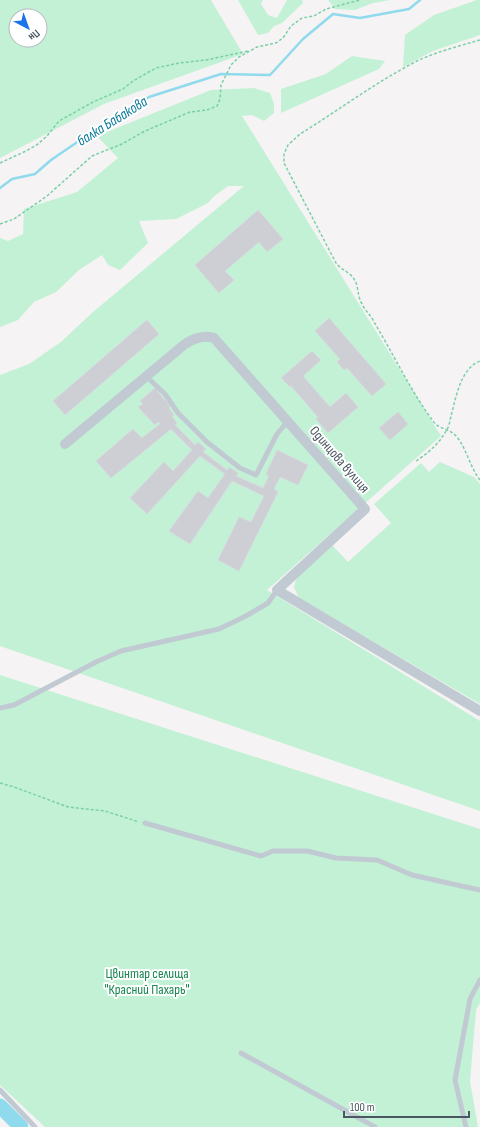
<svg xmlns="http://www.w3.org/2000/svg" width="480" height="1127" viewBox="0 0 480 1127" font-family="'Sofia Sans Condensed',sans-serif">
	<rect width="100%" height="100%" fill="#f5f3f3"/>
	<g fill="#c3f1d5" fill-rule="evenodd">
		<path d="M0,0H211L243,54L104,104L0,158ZM16,16H40V40H16Z"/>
		<polygon points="238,0 263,0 261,4 268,15 277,18 287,0 302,0 303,3 282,23 274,26 268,33 258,35"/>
		<polygon points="328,0 390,0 373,3 355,10 335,9"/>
		<polygon points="477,0 480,0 480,35 433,51 403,67 405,35 434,15"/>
		<polygon points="352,56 385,61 379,69 281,113 281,89 326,74"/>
		<polygon points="254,88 270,93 274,104 274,113 264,121 252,115 242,116 441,436 267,590 480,721 480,811 0,646 0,375 29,364 61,342 93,312 244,186 228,186 213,197 208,203 176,219 139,221 148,243 120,270 108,265 102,255 79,270 56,292 34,302 18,320 0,327 0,238 8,241 23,234 24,209 77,192 118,158 97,136 211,90"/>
		<polygon points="440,462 474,477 480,484 480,704 299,598 294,587 297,576 331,544 348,562 391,523 374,504 421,463 429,472"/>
		<polygon points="0,675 480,829 480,1003 476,1010 470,1081 478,1127 45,1127 0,1085"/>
	</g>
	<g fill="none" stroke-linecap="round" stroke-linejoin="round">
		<polyline stroke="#90daee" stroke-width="2.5" points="0,188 12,179 35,174 51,160 92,132 149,97 221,74 270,75 303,39 333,14 360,18 409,9 420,0"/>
		<polyline stroke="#90daee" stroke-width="15" points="0,1106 21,1127"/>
	</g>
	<g fill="#cdcfd5" stroke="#d7d9de">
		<polygon points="258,210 283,239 267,252 259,242 225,271 234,280 219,293 195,265"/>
		<polygon points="329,318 386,384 372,396 347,368 344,370 337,362 340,359 315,331"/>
		<polygon points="147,320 159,334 65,415 53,401"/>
		<polygon points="312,351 321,360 303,376 330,407 346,393 358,407 328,433 316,419 318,417 291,386 290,387 281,378"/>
		<polygon points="155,388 170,406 169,408 174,415 172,416 177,423 175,425 195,445 198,442 206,449 203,452 227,470 229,467 238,473 236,476 263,488 269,476 266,474 277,450 308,465 298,485 280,477 274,489 278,492 239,571 218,560 239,517 251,522 264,496 232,481 190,544 169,531 198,491 208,498 225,474 200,456 147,514 130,498 164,462 173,471 192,450 171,429 111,478 96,461 133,429 142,438 160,424 158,422 155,425 138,407 143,404 140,401"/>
		<polygon points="398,412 408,424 390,440 379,428"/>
	</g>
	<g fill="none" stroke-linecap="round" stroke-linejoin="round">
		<g stroke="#7ad0a6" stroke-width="1.5" stroke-dasharray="3 2" stroke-linecap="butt">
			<path d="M480,40C459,46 436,52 417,61C376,82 339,110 300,134L288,145L284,154V163L336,263C341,270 350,272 354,279C359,286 357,296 362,304C365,311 371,315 374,322C394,355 410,390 433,421C439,430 450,428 457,437C467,450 470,467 480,480"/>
			<polyline points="0,163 26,151 38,144 47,136 59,121 93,102 123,89 133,81 156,68 179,63 206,60 248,51"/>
			<polyline points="0,224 14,219 47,196 92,156 122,144 145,131 190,112 207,110 217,106 220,99 221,85 231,65 239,57 257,47 276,43 283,38 291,26 302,18 314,16 326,9 360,0"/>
			<path d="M416,461C428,453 439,444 446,431C449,427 450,421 451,416C456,398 460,369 480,361"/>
			<polyline points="0,783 14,787 68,807 105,811 139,822"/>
		</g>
		<g stroke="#c1cad2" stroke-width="5">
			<polyline points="146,376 165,394 178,413 207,442 240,468 256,475 277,434 288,421"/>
			<polyline points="0,708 14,705 96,662 121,651 219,629 246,616 268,603 277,590"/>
			<polyline points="145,823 261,856 273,851 307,851 336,858 377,860 412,875 480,890"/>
			<polyline points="241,1053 375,1127"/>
			<polyline points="0,1090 35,1127"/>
			<polyline points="466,1127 455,1080 470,999 480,980"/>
		</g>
		<path stroke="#c1cad2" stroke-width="10" d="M65,444L185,344C195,338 203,335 214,338L365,509L277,590L480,711"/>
	</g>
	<g text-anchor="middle" stroke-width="4" stroke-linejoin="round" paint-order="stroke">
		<g font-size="14" fill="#4a5661" stroke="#fff">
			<text transform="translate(340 459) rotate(49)" y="5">Одинцова вулиця</text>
		</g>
		<g font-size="14" fill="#17864f" stroke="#fff">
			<text x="147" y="978">Цвинтар селища<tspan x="147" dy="16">"Красний Пахарь"</tspan></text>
		</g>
		<g font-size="15" font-style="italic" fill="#0c7c9b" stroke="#fff">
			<text transform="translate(112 121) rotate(-32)" y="5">балка Бабакова</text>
		</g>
	</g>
	<g transform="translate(28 28) rotate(139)"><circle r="19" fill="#ffffff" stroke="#b7bbc0"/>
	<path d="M0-3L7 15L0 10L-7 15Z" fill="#1a73e8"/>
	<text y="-6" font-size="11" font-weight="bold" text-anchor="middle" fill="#4a5661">Пн</text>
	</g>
	<path d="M344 1111v6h125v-6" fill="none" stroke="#4a5661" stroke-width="2"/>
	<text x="350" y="1111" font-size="12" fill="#4a5661" stroke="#ffffff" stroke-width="3" paint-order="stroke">100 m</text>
</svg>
